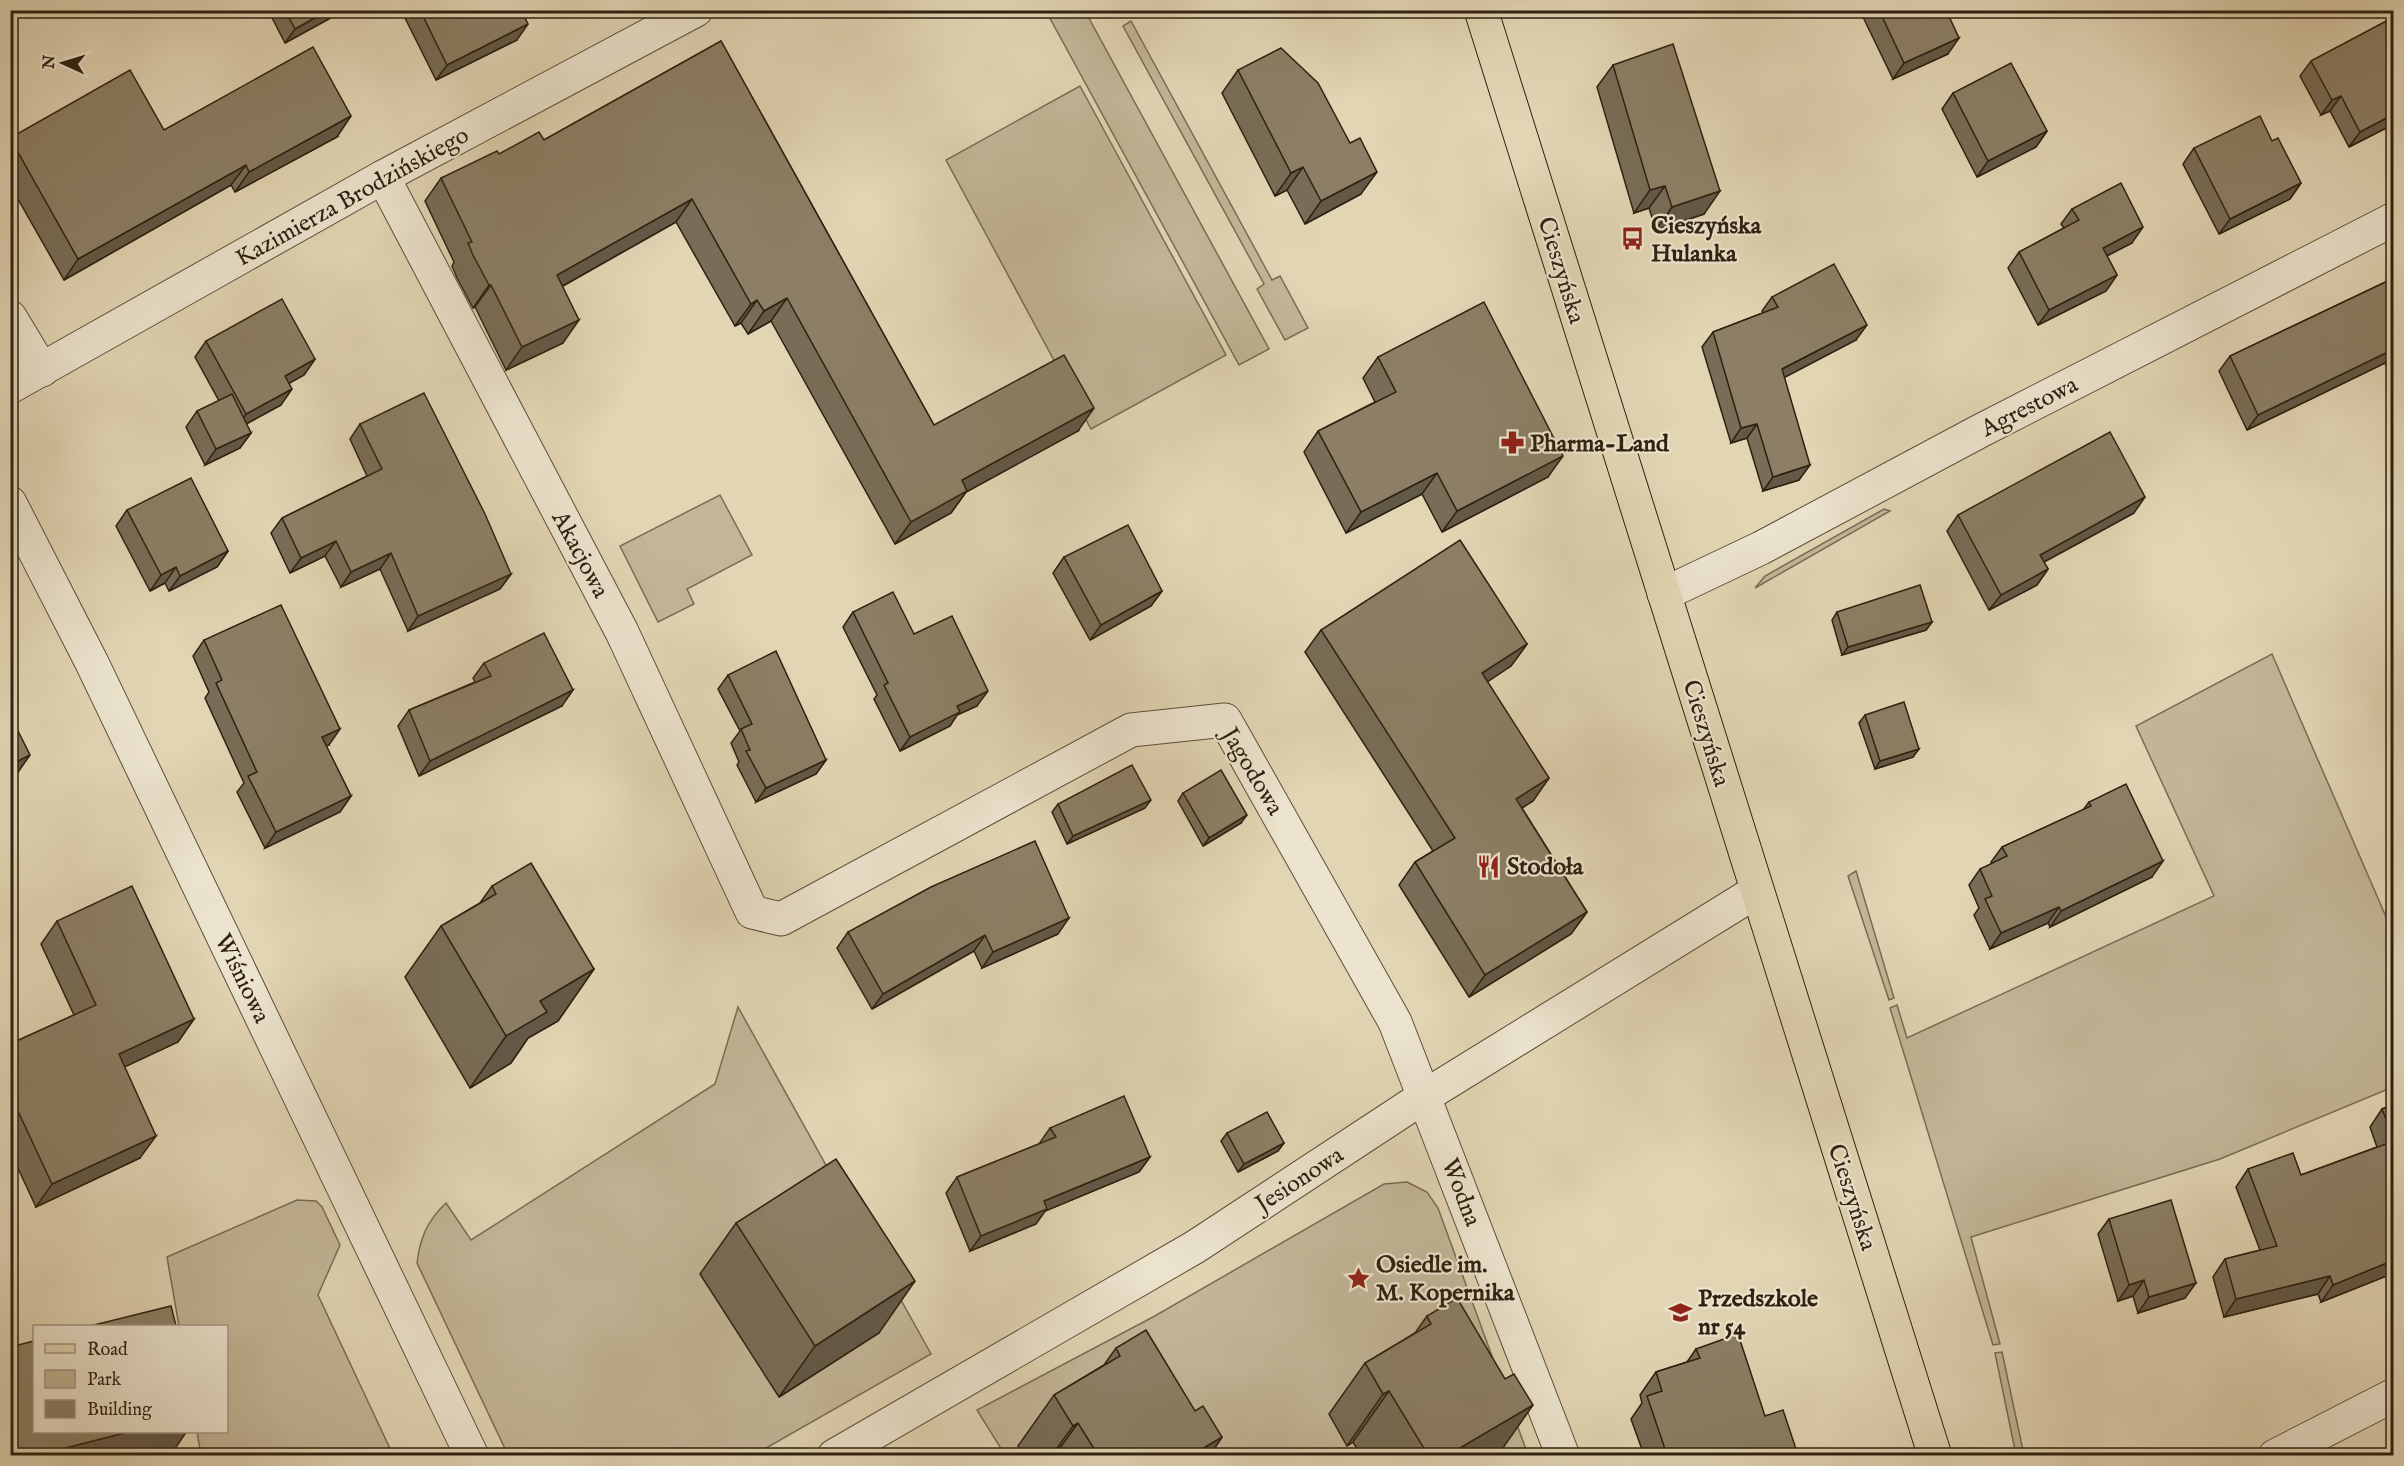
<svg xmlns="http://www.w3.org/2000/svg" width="2404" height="1466" viewBox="0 0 2404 1466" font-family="'IM FELL English',serif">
	<rect width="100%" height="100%" fill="#e2d5b4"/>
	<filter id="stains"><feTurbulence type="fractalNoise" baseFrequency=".00333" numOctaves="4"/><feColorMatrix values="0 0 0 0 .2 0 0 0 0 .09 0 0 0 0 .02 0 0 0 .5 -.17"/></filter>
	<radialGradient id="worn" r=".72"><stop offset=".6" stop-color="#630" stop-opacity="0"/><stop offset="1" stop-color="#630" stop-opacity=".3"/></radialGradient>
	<g fill="#c3b698" stroke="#786c54" stroke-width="1.5">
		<polygon points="1046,11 1085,11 1269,349 1239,365"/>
		<polygon points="1131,21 1272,280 1280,276 1308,328 1285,340 1257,289 1264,284 1123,26"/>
		<polygon points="1080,86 1226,355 1091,429 946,160"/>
		<polygon points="720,495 752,555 687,589 694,604 658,622 620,546"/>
		<polygon points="1884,509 1890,511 1755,588 1765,576"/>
		<polygon points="2272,654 2393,933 2393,1087 2220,1159 1971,1237 2000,1344 1993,1345 1890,1008 1897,1005 1907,1038 2214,896 2136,726"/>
		<polygon points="1856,871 1894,998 1889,1000 1848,876"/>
		<path d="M738,1007L931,1354L754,1455H508L417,1263C420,1238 427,1221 446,1203L471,1240L715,1084Z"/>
		<polygon points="1407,1182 1427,1192 1438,1208 1528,1455 1005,1455 977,1410 1153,1317 1384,1184"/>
		<polygon points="297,1200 316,1201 322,1207 340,1245 318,1295 393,1455 201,1455 197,1432 226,1432 226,1326 179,1326 167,1257"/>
		<polygon points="2002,1352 2024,1455 2016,1455 1995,1353"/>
	</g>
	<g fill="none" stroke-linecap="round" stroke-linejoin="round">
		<defs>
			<g id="minor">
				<polyline points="383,177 622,632 752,912 781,919 1131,730 1225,720 1395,1022 1563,1456"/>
				<polyline points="10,317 42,370"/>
				<polyline points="10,387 383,177 696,10"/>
				<polyline points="10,503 92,663 472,1456"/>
				<polyline points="1664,594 1761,548 1980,431 2394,219"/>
				<polyline points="834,1456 1195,1247 1425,1096 1757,891"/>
				<polyline points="2275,1456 2394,1395"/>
			</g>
			<polyline id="major" points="1481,10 1935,1456"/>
		</defs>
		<use href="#minor" stroke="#5b4e39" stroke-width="35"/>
		<use href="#major" stroke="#2e2110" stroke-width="35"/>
		<use href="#minor" stroke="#ece4ce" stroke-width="33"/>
		<use href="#major" stroke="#e2d5b4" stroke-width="33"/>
	</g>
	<g fill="#786d57" stroke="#2e2110" stroke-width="1.5">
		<polygon points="268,10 345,10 285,43"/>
		<polygon points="401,10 521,10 517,40 436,80"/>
		<polygon points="1863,10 1946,10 1948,54 1893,79 1862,15 1864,13"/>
		<polygon points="2394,17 2394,124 2349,147 2330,111 2321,115 2300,76 2311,61"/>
		<polygon points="721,41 934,425 1078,431 966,492 951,513 895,544 771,321 748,334 741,323 735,326 676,222 563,286 563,343 506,370 475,307 473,308 457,278 452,266 454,262 425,201 441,178 499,154 544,140"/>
		<polygon points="1613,65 1704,214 1656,230 1649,208 1634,213 1597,87"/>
		<polygon points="1238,70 1350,143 1361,194 1305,224 1287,190 1275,196 1222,93"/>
		<polygon points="1953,93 2047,131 2036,147 1977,177 1942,109"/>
		<polygon points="164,130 337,137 235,192 231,185 64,280 10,185 10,138"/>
		<polygon points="2272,141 2301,183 2290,199 2219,234 2183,164 2194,148"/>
		<polygon points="2072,209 2132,243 2107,256 2117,275 2106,291 2038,325 2008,268 2019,252 2064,228 2061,224"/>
		<polygon points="2394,278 2394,377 2392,378 2385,363 2247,430 2219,371 2230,356"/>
		<polygon points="1772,297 1856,340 1784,377 1799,480 1763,491 1747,438 1731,443 1702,347 1713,332 1763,313 1762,311"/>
		<polygon points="206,341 315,359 304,375 289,383 281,405 246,424 251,433 240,448 205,465 186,427 197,411 219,401 195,357"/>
		<polygon points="1378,357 1548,477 1442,532 1422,494 1346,533 1304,452 1318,431 1375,402 1363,378"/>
		<polygon points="360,424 511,574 500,589 408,631 380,569 341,587 325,556 290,573 271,533 282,518 367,476 350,439"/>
		<polygon points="127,510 228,551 217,567 169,591 165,583 150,591 116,526"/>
		<polygon points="2134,513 2044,562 2048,569 2037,585 1989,610 1947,531 1958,515"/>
		<polygon points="1064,557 1162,591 1151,606 1090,640 1053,573"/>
		<polygon points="853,612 914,634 977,706 957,715 950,726 900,751 874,699 877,695 843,627"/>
		<polygon points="1837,612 1932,622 1926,630 1842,655 1832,620"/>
		<polygon points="1321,630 1527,644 1511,666 1487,682 1549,778 1533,801 1522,808 1587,912 1571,934 1469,997 1399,885 1415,862 1433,851 1305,652"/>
		<polygon points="204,640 329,745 326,746 351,796 340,812 265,848 237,792 244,783 205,698 209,692 193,656"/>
		<polygon points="484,663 562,706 419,776 398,726 409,710 475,682 473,678"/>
		<polygon points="728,675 826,760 816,774 756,802 737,765 739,762 731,743 740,731 718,689"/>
		<polygon points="1865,715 1913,757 1875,769 1859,723"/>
		<polygon points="1183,793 1241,823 1203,846 1178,801"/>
		<polygon points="2089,802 2152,877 2050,927 2048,923 1990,949 1974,915 1979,908 1969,885 1980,869 1992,864 1991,862 2002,847 2083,810"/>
		<polygon points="1058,804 1145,808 1067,844 1052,812"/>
		<polygon points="492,886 594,969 558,1021 528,1038 511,1063 470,1088 405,977 441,926 480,903"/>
		<polygon points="57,921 194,1019 178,1042 124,1067 140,1158 36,1207 10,1151 10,1044 74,1015 41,944"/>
		<polygon points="848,932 1058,934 982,968 974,951 872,1009 837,948"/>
		<polygon points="2394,1105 2394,1273 2321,1302 2318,1294 2224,1317 2213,1277 2225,1259 2260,1250 2236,1187 2248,1169 2301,1175 2377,1147 2370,1127 2382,1109"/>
		<polygon points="1050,1128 1150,1157 1139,1172 1045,1211 1036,1224 970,1251 946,1193 957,1177 1039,1144"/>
		<polygon points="1227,1133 1284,1143 1278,1151 1238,1172 1221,1141"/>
		<polygon points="2109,1219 2185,1298 2138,1313 2133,1296 2118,1301 2098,1234"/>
		<polygon points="736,1223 879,1333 779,1397 700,1274"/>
		<polygon points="1427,1316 1498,1455 1361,1455 1353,1442 1347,1446 1329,1414 1365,1363 1415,1333"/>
		<polygon points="1116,1348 1195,1411 1222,1437 1210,1455 1023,1455 1018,1446 1054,1395 1104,1365"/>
		<polygon points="1696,1349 1765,1416 1798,1455 1644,1455 1631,1419 1642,1403 1640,1395 1656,1372 1687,1362"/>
	</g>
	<g fill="#625947" stroke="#2e2110" stroke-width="1.5">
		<polygon points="329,10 345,10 285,43 295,29"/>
		<polygon points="528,24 517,40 436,80 447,65"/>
		<polygon points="1959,38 1948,54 1893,79 1904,63"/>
		<polygon points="2341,96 2330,111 2321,115 2332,100"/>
		<polygon points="2394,114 2394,124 2349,147 2360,132"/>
		<polygon points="351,116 337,137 235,192 249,172"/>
		<polygon points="2047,131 2036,147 1977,177 1988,161"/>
		<polygon points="246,165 231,185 64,280 78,259"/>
		<polygon points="1303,167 1287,190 1275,196 1291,173"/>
		<polygon points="1377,172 1361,194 1305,224 1321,201"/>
		<polygon points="2301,183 2290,199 2219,234 2230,219"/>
		<polygon points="1665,186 1649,208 1634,213 1650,190"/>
		<polygon points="1720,191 1704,214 1656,230 1672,207"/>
		<polygon points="692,199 676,222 541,298 557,275"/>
		<polygon points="2143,227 2132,243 2092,263 2103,248"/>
		<polygon points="2117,275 2106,291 2038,325 2049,310"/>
		<polygon points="489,285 491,285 475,307 473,308"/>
		<polygon points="787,298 771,321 748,334 764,311"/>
		<polygon points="757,300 741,323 735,326 751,304"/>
		<polygon points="579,320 563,343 506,370 522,347"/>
		<polygon points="1867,325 1856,340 1772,384 1782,369"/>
		<polygon points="2394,349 2394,351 2385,363 2247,430 2258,415"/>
		<polygon points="315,359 304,375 274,392 285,376"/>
		<polygon points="292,389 281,405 235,430 246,414"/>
		<polygon points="1094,408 1078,431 966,492 951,513 895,544 911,522 962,480"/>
		<polygon points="1757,424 1747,438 1731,443 1741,428"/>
		<polygon points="251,433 240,448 205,465 216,449"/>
		<polygon points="1563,456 1548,477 1442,532 1457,511"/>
		<polygon points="1810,465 1799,480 1763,491 1773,477"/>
		<polygon points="1437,473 1422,494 1346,533 1361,512"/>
		<polygon points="2145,497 2134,513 2029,570 2040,555"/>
		<polygon points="336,541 325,556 290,573 301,558"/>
		<polygon points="228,551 217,567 169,591 180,576"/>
		<polygon points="391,553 380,569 341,587 351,572"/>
		<polygon points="176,567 165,583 150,591 161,575"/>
		<polygon points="2048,569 2037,585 1989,610 2001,595"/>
		<polygon points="511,574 500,589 408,631 418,616"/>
		<polygon points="1162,591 1151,606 1090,640 1101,625"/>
		<polygon points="1932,622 1926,630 1842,655 1848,647"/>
		<polygon points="1527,644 1511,666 1466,696 1482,673"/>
		<polygon points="573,690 562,706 419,776 430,761"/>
		<polygon points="988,691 977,706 957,715 950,726 900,751 910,737 957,706"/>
		<polygon points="340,729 329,745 311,753 322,737"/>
		<polygon points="1919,749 1913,757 1875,769 1880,761"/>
		<polygon points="30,755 14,778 10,780 10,765"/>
		<polygon points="826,760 816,774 756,802 766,788"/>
		<polygon points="1549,778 1533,801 1500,822 1516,799"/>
		<polygon points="351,796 340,812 265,848 276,832"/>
		<polygon points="1151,800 1145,808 1067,844 1073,836"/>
		<polygon points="1247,815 1241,823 1203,846 1209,838"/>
		<polygon points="2163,861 2152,877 2050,927 2061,911"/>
		<polygon points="2059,907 2048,923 1990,949 2001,933"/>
		<polygon points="1587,912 1571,934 1469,997 1485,975"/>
		<polygon points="1069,918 1058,934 982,968 993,952"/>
		<polygon points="985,935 974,951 872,1009 883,994"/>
		<polygon points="594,969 558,1021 528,1038 511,1063 470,1088 506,1036 540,1001"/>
		<polygon points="194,1019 178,1042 103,1077 119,1054"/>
		<polygon points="156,1136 140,1158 36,1207 52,1184"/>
		<polygon points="1284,1143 1278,1151 1238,1172 1244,1164"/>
		<polygon points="1150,1157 1139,1172 1045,1211 1036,1224 970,1251 981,1236 1044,1201"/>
		<polygon points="2394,1260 2394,1273 2321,1302 2333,1285"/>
		<polygon points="2330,1276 2318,1294 2224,1317 2236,1299"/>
		<polygon points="2144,1280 2133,1296 2118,1301 2129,1285"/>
		<polygon points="915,1281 879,1333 779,1397 815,1346"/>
		<polygon points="2196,1283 2185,1298 2138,1313 2149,1297"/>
		<polygon points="1389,1391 1353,1442 1347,1446 1383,1394"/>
		<polygon points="1533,1405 1498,1455 1448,1455"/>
		<polygon points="1078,1423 1055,1455 1052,1455 1073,1426"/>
		<polygon points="132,1431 187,1431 172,1453 162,1455 38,1455"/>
		<polygon points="1222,1437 1210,1455 1192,1455"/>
	</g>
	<g fill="#8c7f65" stroke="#2e2110" stroke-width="1.5">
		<polygon points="285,10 329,10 295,29"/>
		<polygon points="420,10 521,10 528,24 447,65"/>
		<polygon points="1879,10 1946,10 1959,38 1904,63"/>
		<polygon points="2394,17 2394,114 2360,132 2341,96 2332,100 2311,61"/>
		<polygon points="721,41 934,425 1064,355 1094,408 962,480 967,491 911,522 787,298 764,311 757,300 751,304 692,199 557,275 579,320 522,347 491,285 489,285 473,255 468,243 472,242 441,178 497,151 499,154 539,132 544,140"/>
		<polygon points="1673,44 1720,191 1672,207 1665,186 1650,190 1613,65"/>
		<polygon points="313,47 351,116 249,172 246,165 78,259 10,138 130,70 164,130"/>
		<polygon points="1281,48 1318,83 1350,143 1360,138 1377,172 1321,201 1303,167 1291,173 1238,70"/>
		<polygon points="2011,63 2047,131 1988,161 1953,93"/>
		<polygon points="2260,116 2272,141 2278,138 2301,183 2230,219 2194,148"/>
		<polygon points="2121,183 2143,227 2103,248 2117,275 2049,310 2019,252 2079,220 2072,209"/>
		<polygon points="1834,264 1867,325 1782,369 1810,465 1773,477 1757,424 1741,428 1713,332 1778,307 1772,297"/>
		<polygon points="2394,278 2394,349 2258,415 2230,356"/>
		<polygon points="282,299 315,359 285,376 292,389 246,414 206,341"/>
		<polygon points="1484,302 1563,456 1457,511 1437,473 1361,512 1318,431 1396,392 1378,357"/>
		<polygon points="424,393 485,514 511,574 418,616 391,553 351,572 336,541 301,558 282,518 382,469 360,424"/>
		<polygon points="232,394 251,433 216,449 197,411"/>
		<polygon points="2110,432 2145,497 2040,555 2048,569 2001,595 1958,515"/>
		<polygon points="191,478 228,551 180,576 176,567 161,575 127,510"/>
		<polygon points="1128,525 1162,591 1101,625 1064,557"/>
		<polygon points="1460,540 1527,644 1482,673 1549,778 1516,799 1587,912 1485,975 1415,862 1455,838 1321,630"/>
		<polygon points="1920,585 1932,622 1848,647 1837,612"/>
		<polygon points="893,592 914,634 952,616 988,691 957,706 960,712 910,737 884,685 888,683 853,612"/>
		<polygon points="281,605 340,729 322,737 351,796 276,832 248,776 257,772 216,683 222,680 204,640"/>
		<polygon points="544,633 573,690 430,761 409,710 491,676 484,663"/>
		<polygon points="776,651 826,760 766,788 746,751 750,750 741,729 752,724 728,675"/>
		<polygon points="1904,702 1919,749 1880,761 1865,715"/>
		<polygon points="10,715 30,755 10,765"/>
		<polygon points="1132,765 1151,800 1073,836 1058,804"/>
		<polygon points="1221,770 1247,815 1209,838 1183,793"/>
		<polygon points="2126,784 2163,861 2061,911 2059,907 2001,933 1985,899 1992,896 1980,869 2007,856 2002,847 2091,806 2089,802"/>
		<polygon points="1035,841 1069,918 993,952 985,935 883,994 848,932 931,887"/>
		<polygon points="531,863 594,969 540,1001 547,1012 506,1036 441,926 496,894 492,886"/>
		<polygon points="132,886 194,1019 119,1054 156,1136 52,1184 10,1094 10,1044 96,1005 57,921"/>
		<polygon points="1124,1096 1150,1157 1044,1201 1047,1209 981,1236 957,1177 1056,1137 1050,1128"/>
		<polygon points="2394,1105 2394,1139 2382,1109"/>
		<polygon points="1267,1112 1284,1143 1244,1164 1227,1133"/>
		<polygon points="2394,1141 2394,1260 2333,1285 2330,1276 2236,1299 2225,1259 2277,1246 2248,1169 2293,1153 2301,1175"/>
		<polygon points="836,1159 915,1281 815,1346 736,1223"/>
		<polygon points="2171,1200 2196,1283 2149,1297 2144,1280 2129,1285 2109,1219"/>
		<polygon points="1457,1298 1505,1379 1514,1374 1533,1405 1448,1455 1428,1455 1389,1391 1383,1394 1365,1363 1431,1324 1427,1316"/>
		<polygon points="171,1306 176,1326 90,1326"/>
		<polygon points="1146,1330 1195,1411 1203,1406 1222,1437 1192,1455 1098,1455 1078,1423 1073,1426 1054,1395 1120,1356 1116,1348"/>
		<polygon points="1738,1334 1765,1416 1783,1410 1798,1455 1667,1455 1647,1396 1662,1391 1656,1372 1700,1358 1696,1349"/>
		<polygon points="34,1341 34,1431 132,1431 38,1455 10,1455 10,1347"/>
	</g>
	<defs>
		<symbol id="bus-bare" viewBox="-9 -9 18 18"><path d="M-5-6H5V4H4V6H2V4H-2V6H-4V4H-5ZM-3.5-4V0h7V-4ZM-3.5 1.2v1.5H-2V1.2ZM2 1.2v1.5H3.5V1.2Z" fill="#8f2418" stroke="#ece4ce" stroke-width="2.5" paint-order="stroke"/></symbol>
		<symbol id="pharmacy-bare" viewBox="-9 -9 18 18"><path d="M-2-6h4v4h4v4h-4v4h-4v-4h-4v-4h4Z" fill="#8f2418" stroke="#ece4ce" stroke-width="2.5" paint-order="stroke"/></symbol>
		<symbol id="restaurant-bare" viewBox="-9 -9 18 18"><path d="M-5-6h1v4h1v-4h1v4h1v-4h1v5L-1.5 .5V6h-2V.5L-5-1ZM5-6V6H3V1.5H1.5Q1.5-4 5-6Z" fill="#8f2418" stroke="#ece4ce" stroke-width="2.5" paint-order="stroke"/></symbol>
		<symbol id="sight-bare" viewBox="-9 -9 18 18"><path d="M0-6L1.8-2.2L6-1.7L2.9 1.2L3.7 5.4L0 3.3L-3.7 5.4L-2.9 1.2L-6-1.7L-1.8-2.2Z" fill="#8f2418" stroke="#ece4ce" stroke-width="2.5" paint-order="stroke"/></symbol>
		<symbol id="school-bare" viewBox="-9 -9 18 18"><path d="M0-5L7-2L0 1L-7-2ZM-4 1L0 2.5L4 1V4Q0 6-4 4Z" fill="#8f2418" stroke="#ece4ce" stroke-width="2.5" paint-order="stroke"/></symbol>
	</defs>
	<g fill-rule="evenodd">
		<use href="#bus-bare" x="1616" y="222" width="33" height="33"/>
		<use href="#pharmacy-bare" x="1496" y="426" width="33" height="33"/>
		<use href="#restaurant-bare" x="1472" y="850" width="33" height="33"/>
		<use href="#sight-bare" x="1342" y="1262" width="33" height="33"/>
		<use href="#school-bare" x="1664" y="1296" width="33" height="33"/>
	</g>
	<g text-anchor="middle" stroke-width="4.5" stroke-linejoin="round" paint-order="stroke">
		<g font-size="24" fill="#2e2110" stroke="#ece4ce">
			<text transform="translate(352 196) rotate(-29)" y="8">Kazimierza Brodzińskiego</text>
			<text transform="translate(1562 270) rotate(73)" y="8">Cieszyńska</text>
			<text transform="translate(2029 406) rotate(-27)" y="8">Agrestowa</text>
			<text transform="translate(581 554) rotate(62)" y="8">Akacjowa</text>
			<text transform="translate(1707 733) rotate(73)" y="8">Cieszyńska</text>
			<text transform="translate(1253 771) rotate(59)" y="8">Jagodowa</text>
			<text transform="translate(243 978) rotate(64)" y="8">Wiśniowa</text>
			<text transform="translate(1299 1179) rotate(-33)" y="8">Jesionowa</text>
			<text transform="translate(1462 1192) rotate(69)" y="8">Wodna</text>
			<text transform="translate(1853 1197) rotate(72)" y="8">Cieszyńska</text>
		</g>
		<g font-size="24" font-weight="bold" fill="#2e2110" stroke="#ece4ce" text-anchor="start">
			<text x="1651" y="233">Cieszyńska<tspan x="1651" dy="28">Hulanka</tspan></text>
			<text x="1530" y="451">Pharma-Land</text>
			<text x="1507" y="874">Stodoła</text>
			<text x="1376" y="1272">Osiedle im.<tspan x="1376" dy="28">M. Kopernika</tspan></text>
			<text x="1698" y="1306">Przedszkole<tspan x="1698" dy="28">nr 54</tspan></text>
		</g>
	</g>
	<rect width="2404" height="1466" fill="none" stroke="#e2d5b4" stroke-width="36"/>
	<rect x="12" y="12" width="2380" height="1442" fill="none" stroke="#2e2110" stroke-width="3"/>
	<rect x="18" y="18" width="2368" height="1430" fill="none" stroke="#2e2110" stroke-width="1.5"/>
	<rect x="33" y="1325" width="195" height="108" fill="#ece4ce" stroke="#a09682" stroke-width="1.5"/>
	<rect x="45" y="1344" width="30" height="9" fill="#e2d5b4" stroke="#a09682" stroke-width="1.5"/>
	<text x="87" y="1355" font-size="18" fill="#2e2110">Road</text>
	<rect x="45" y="1370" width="30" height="18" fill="#c3b698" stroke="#a09682" stroke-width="1.5"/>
	<text x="87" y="1385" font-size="18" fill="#2e2110">Park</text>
	<rect x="45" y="1400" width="30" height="18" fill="#8c7f65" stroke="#a09682" stroke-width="1.5"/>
	<text x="87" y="1415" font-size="18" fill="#2e2110">Building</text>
	<g transform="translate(63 63) rotate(274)" stroke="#ece4ce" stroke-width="4.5" paint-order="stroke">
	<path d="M0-4.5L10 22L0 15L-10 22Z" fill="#2e2110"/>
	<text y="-9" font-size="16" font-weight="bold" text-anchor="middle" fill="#2e2110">N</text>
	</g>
	<rect width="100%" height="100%" filter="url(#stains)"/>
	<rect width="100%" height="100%" fill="url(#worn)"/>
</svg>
